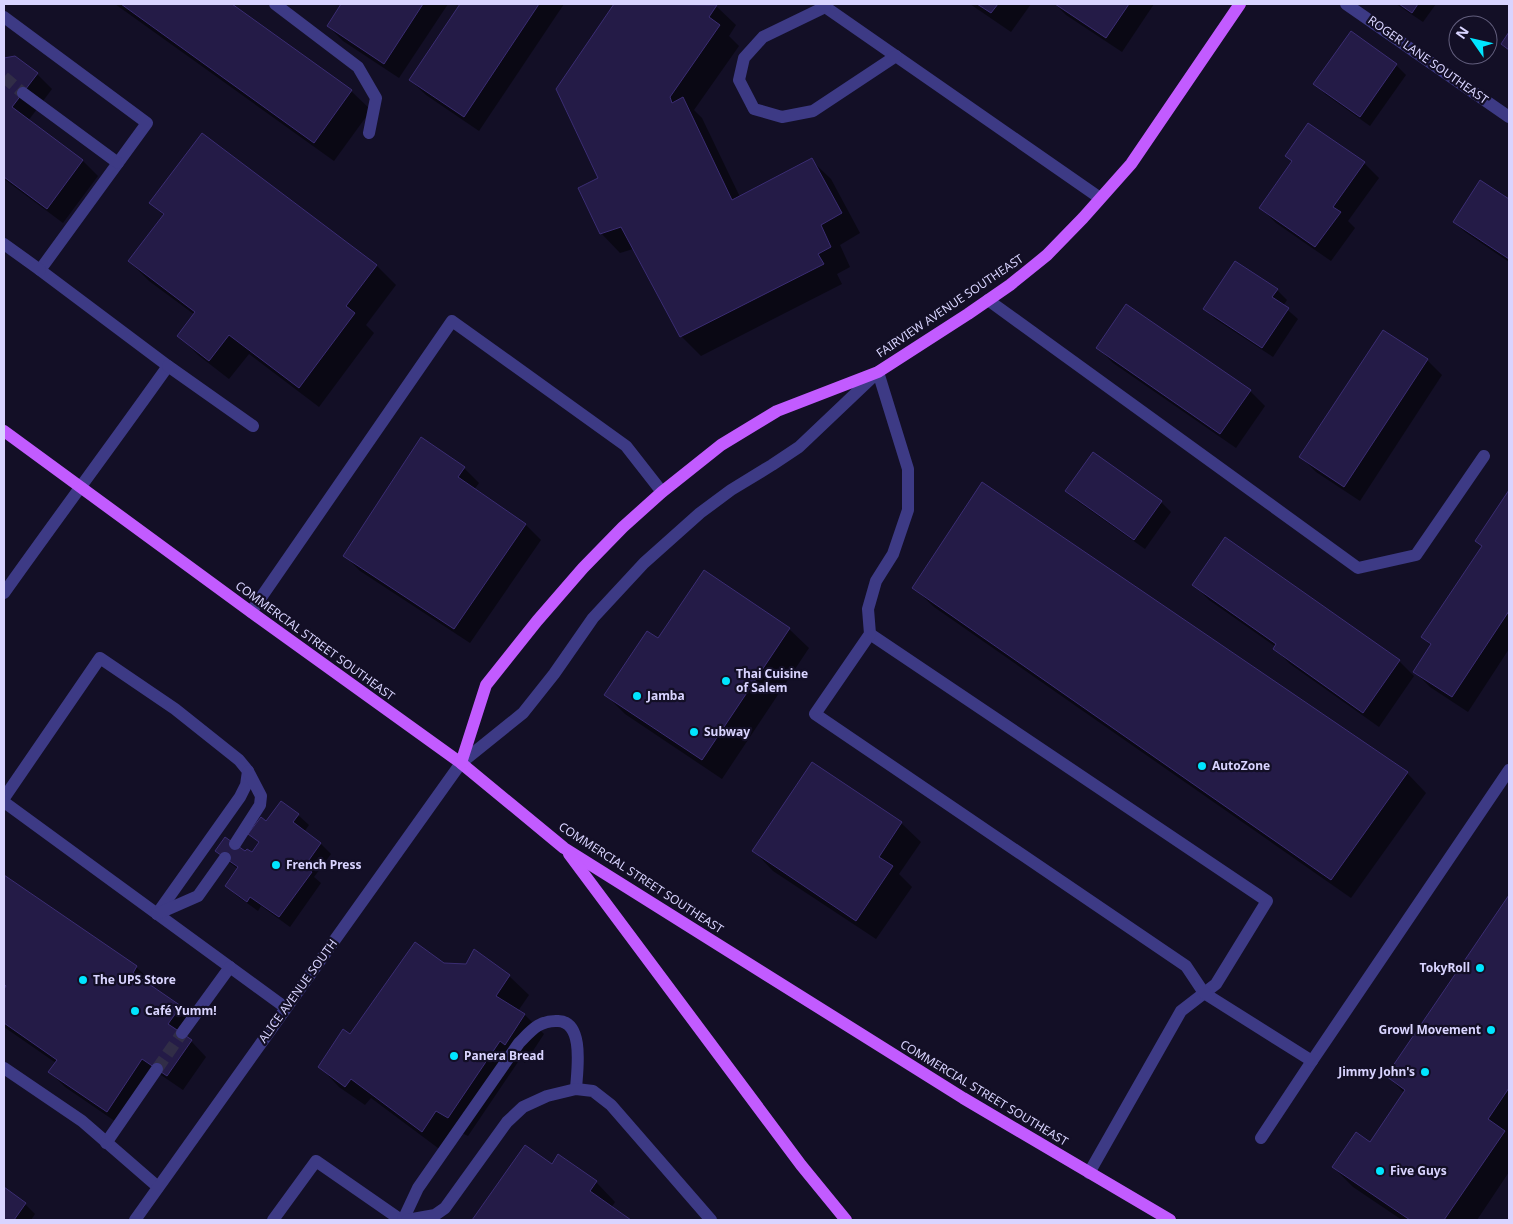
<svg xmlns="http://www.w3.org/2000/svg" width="1513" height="1224" viewBox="0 0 1513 1224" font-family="'Noto Sans',sans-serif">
	<rect width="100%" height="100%" fill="#130f26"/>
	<g fill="#0007">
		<polygon points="115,4 230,4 351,91 371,110 334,161"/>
		<polygon points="343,4 448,4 399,78 343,41 328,26"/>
		<polygon points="461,4 564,4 479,131 426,95 410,80"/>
		<polygon points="615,4 713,4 716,6 736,25 729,36 739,46 694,110 702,118 740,197 811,160 831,179 860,233 840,245 850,267 837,274 842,284 701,356 681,336 633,249 620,253 601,233 599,179 557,89"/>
		<polygon points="970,4 1031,4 1011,32"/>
		<polygon points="1055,4 1154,4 1122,52 1066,15"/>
		<polygon points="1396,4 1436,4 1423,22"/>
		<polygon points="15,57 37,74 52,89 28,121 83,161 98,176 63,223 4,179 4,59"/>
		<polygon points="1396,65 1406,75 1370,126 1325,94 1315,84"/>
		<polygon points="202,135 377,266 396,285 366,325 374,333 319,407 249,354 229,379 198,355 179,336 195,315 149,281 129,261 164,216 151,202"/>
		<polygon points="1287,156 1364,163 1379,178 1348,221 1355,228 1331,261 1276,223 1261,208 1293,162"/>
		<polygon points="1480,182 1509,201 1509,262 1465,232 1454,222"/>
		<polygon points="1277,290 1287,300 1283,306 1298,319 1273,357 1215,319 1205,309"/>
		<polygon points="1383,331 1427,360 1442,375 1360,501 1316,472 1301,457"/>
		<polygon points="1098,348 1250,391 1265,406 1236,448 1113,363"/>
		<polygon points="464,468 479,483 474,490 526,525 541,540 470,643 360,571 345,556"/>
		<polygon points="1067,491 1161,502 1171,512 1145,549 1077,501"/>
		<polygon points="1509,492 1509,649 1468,712 1430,687 1415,672 1431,646 1423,637 1483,547 1477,541"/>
		<polygon points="704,572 789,629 809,648 722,779 625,714 606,695 658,640"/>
		<polygon points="1194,585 1399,661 1414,676 1379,727 1290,664 1275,649 1276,647 1209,600"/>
		<polygon points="914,588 1407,773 1426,793 1351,898 934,607"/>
		<polygon points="812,763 901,823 921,842 899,874 912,887 876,939 773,871 754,851"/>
		<polygon points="281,803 298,815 309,825 304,832 321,844 331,854 314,877 321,883 290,927 261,906 258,911 237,896 227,886 238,869 227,861 216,851 252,853 260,843 250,834 267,823"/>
		<polygon points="4,877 136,967 152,982 149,986 180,1007 195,1022 184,1036 191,1041 206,1057 183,1090 158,1073 122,1126 65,1087 50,1072 56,1063 4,1027 4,991 5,989 4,988"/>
		<polygon points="1509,897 1509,1172 1477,1220 1402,1220 1353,1187 1333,1167 1371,1143 1404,1093 1388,1076"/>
		<polygon points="444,964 509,976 529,995 518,1011 525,1015 544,1034 525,1063 520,1059 468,1136 456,1130 442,1151 371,1098 365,1105 339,1087 320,1067 351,1036"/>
		<polygon points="525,1146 552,1165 596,1182 615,1202 611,1208 629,1220 474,1220"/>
		<polygon points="4,1189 25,1204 35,1214 31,1220 4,1220"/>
	</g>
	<g fill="#241b47" stroke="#3b2d73">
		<polygon points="121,4 232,4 352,90 314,143"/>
		<polygon points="341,4 423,4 384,64 327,26"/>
		<polygon points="460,4 539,4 464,117 409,80"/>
		<polygon points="614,4 717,5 709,17 720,25 670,97 672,103 683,97 732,200 812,158 842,213 821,225 831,247 818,254 824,264 680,337 621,227 600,234 578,188 598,178 556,89"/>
		<polygon points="977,4 998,4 991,13"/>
		<polygon points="1055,4 1129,4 1106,38"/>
		<polygon points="1399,4 1418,4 1412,13"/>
		<polygon points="1351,31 1397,64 1360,117 1313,84"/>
		<polygon points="1509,32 1509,50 1501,44"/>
		<polygon points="15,56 38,73 12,107 83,160 47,209 4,177 4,58"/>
		<polygon points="1308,123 1365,162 1333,207 1341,212 1315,247 1259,208 1292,161 1285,156"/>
		<polygon points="202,133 377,265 346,306 355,313 299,388 229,335 209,361 177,336 195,312 128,261 164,214 149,203"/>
		<polygon points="1480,180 1509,199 1509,259 1453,222"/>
		<polygon points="1235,261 1278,289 1272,297 1289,308 1262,348 1203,309"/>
		<polygon points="1126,304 1251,390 1220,434 1096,348"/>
		<polygon points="1383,330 1428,359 1344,487 1299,457"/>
		<polygon points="421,437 465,467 458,477 526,524 454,629 343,556"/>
		<polygon points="1093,452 1162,501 1134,540 1065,491"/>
		<polygon points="982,482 1408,772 1331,880 912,588"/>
		<polygon points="1509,490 1509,611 1452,697 1413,672 1431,644 1421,637 1482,546 1475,541"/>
		<polygon points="1225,537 1400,660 1363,713 1273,649 1276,644 1192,585"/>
		<polygon points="704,570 790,628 702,760 604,695 647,631 658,638"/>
		<polygon points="812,762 902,822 879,857 893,866 856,921 752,851"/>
		<polygon points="281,801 299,814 293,822 321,843 304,867 312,872 279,917 250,897 247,902 225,886 238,867 215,851 225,837 245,851 247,849 252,852 259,842 248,834 261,817 266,821"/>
		<polygon points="4,875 137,966 133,973 181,1006 168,1024 192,1040 167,1076 142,1059 107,1112 48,1072 57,1060 4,1023 4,989 6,986 4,984"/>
		<polygon points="1509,895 1509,1088 1488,1119 1505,1131 1444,1220 1410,1220 1332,1167 1356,1132 1370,1142 1405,1090 1386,1076"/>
		<polygon points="415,942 444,963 466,964 474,949 510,975 496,996 525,1014 505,1045 500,1041 448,1118 436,1111 422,1132 351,1079 345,1087 318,1067 343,1029 350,1034"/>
		<polygon points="525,1145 552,1164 558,1154 597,1181 590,1191 631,1220 472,1220"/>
		<polygon points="4,1187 26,1203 14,1220 4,1220"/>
	</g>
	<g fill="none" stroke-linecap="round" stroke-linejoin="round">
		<g stroke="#312d47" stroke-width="12" stroke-dasharray="12 6" stroke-linecap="butt">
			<polyline points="4,77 23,93"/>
			<polyline points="157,1069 182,1033"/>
		</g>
		<g stroke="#3d3a85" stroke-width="12">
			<polyline points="275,4 358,67 376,98 369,133"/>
			<polyline points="821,4 1100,198"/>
			<polyline points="1346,4 1509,117"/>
			<polyline points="825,7 763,37 744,58 739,80 754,109 782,117 813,111 896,56"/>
			<path d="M4,17L147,123L40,270L168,366C114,442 58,517 4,593"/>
			<polyline points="23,93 118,163"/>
			<polyline points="4,244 40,270"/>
			<polyline points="988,300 1358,568 1416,555 1484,456"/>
			<polyline points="168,366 253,426"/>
			<polyline points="251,612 452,321 626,446 662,492"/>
			<polyline points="870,634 1267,901 1216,984 1181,1011 1089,1173"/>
			<polyline points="4,798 100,658 175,709 239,760 248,771 246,785 240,797 157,914"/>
			<polyline points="4,802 286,1008"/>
			<polyline points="235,844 260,805 261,796 248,771"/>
			<polyline points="157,914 198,896 225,858"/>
			<polyline points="182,1033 230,967"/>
			<polyline points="4,1068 82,1121 158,1187"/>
			<polyline points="1261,1138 1312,1061"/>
			<polyline points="106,1143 157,1069"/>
			<polyline points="135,1220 461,763 523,713 554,674 593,618 644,563 700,513 731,490 772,465 799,447 878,372 908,469 908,510 893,554 876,581 868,609 870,634 815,714 1186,966 1204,993 1312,1061 1509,770"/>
			<polyline points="273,1220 316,1161 401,1220"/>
			<path d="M403,1220L418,1188L519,1043C531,1031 539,1020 558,1021C585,1022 577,1071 576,1089"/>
			<polyline points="407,1220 435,1215 445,1208 507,1122 523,1107 547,1096 576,1089 593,1091 611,1105 711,1220"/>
		</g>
		<g stroke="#c25bff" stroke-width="12">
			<polyline points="4,431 251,612 461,763 564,848 963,1098 1170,1220"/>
			<polyline points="461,763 486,685 537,621 583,568 623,527 662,492 721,445 777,411 878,372 968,314 1010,285 1047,255 1083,218 1131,164 1240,4"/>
			<polyline points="569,854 801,1165 846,1220"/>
		</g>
	</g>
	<g fill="#00e5ff" stroke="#130f26" stroke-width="2">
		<circle cx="726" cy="681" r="5"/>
		<circle cx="637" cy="696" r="5"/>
		<circle cx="694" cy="732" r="5"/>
		<circle cx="1202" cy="766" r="5"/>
		<circle cx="276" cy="865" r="5"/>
		<circle cx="1480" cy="968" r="5"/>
		<circle cx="83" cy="980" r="5"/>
		<circle cx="135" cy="1011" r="5"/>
		<circle cx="1491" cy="1030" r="5"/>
		<circle cx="454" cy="1056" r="5"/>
		<circle cx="1425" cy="1072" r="5"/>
		<circle cx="1380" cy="1171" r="5"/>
	</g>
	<g text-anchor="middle" stroke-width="4.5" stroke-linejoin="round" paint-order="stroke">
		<g font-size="12" fill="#d9d4ff" stroke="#130f26">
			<text transform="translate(1428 60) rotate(35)" y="4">ROGER LANE SOUTHEAST</text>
			<text transform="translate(950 306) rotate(-34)" y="4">FAIRVIEW AVENUE SOUTHEAST</text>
			<text transform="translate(315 641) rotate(36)" y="4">COMMERCIAL STREET SOUTHEAST</text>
			<text transform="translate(641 878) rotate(33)" y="4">COMMERCIAL STREET SOUTHEAST</text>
			<text transform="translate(298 991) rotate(-54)" y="4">ALICE AVENUE SOUTH</text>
			<text transform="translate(984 1093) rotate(31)" y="4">COMMERCIAL STREET SOUTHEAST</text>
		</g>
		<g font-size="12" font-weight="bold" fill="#d9d4ff" stroke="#130f26" text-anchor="start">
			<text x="736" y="678">Thai Cuisine<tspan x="736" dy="14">of Salem</tspan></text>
			<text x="647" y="700">Jamba</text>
			<text x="704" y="736">Subway</text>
			<text x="1212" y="770">AutoZone</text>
			<text x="286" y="869">French Press</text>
			<text x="1470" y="972" text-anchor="end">TokyRoll</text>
			<text x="93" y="984">The UPS Store</text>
			<text x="145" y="1015">Café Yumm!</text>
			<text x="1481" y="1034" text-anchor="end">Growl Movement</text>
			<text x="464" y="1060">Panera Bread</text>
			<text x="1415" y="1076" text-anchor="end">Jimmy John's</text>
			<text x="1390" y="1175">Five Guys</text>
		</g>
	</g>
	<rect width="1513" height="1224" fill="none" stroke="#d9d4ff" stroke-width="10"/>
	<g transform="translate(1473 40) rotate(304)"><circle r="24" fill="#130f26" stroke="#625e7d"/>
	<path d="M0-4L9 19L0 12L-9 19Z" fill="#00e5ff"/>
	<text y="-8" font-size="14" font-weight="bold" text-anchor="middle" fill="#d9d4ff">N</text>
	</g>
</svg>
